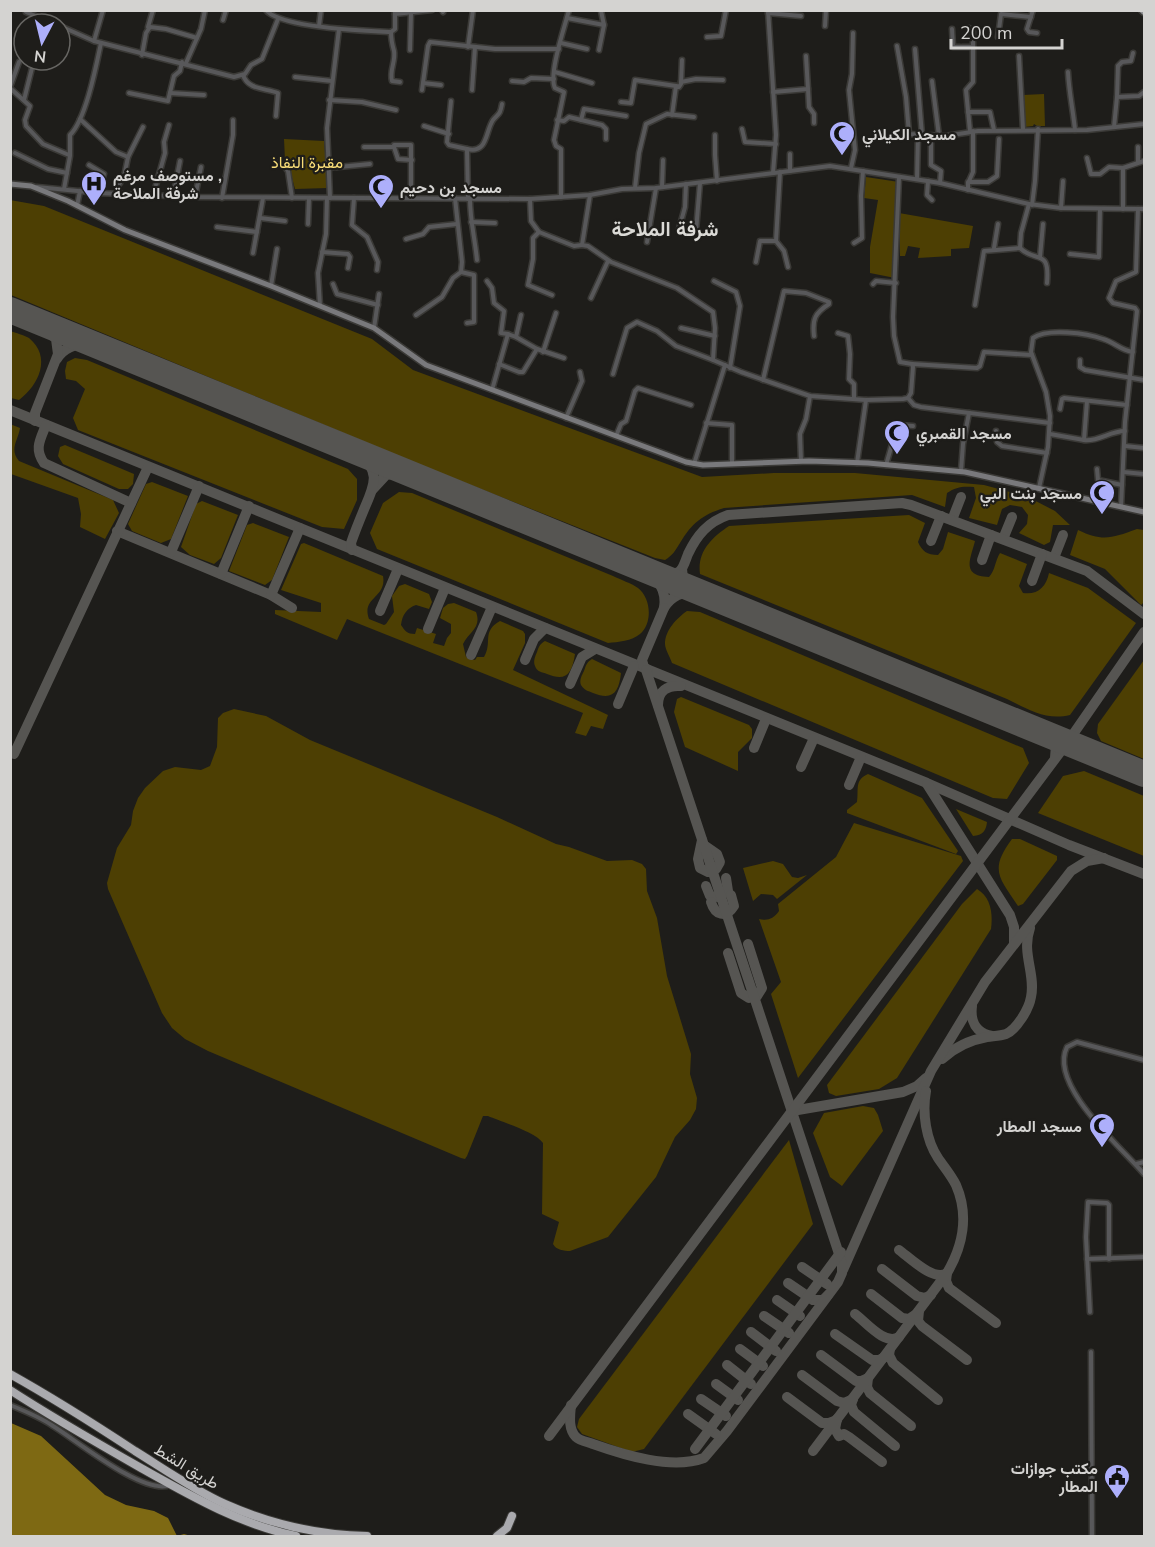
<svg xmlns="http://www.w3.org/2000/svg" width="1155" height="1547" viewBox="0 0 1155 1547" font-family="'Nunito Sans',Vazirmatn,sans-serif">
	<rect width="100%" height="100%" fill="#1e1d1a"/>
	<g fill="#4d3f03">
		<polygon points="1044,94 1045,126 1037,126 1034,124 1033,126 1024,127 1023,95"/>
		<polygon points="284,139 324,141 328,188 295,189 291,174 285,160"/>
		<polygon points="866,177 899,182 895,278 870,273 870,247 878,200 864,198"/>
		<path d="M10,200L44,206L372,339L413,370L702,477L774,473H855L984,485L1028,497L1055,511L1070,525H1053L1050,542L1044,545L1019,533L1027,524L1028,515L1022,507L1010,505L1002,509L997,525L969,518L976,498L974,487C962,486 956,487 947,493L945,507L912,495L724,508C702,515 692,523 680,543C675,551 673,555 665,560L655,558L423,466L11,295Z"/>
		<polygon points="899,213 973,226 969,248 951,249 951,256 918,258 920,248 908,246 905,256 900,256"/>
		<path d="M10,331C16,333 24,335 29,338C52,357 39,385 19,400L11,398Z"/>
		<polygon points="75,358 87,360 348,469 357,479 357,500 344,529 322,527 78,430 73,418 85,389 76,381 66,379 65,371 67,362"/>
		<path d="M10,424L20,428C18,441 9,449 19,461L113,500L119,513L105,539L80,527L81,514L78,498L11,474Z"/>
		<polygon points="65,445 134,474 133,484 128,489 119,489 63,464 58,456 60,447"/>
		<polygon points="152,482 188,496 171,539 161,543 132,531 128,524 146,484"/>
		<path d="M399,492L412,493L613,576C621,580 631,583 638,588C651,598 653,623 640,634C632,641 618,642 608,643L377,549L370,533L383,503Z"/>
		<polygon points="202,501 238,515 221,558 214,564 190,555 181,547 196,504"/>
		<path d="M909,515L925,523L918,542C922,551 927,555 938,555L943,549L948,532L975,541C971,558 960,576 989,577C995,571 995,561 1000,553L1027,564L1019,586L1023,593C1038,595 1046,587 1049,573L1088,588L1136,623L1070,715C1046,721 1027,709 1007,699L700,574C697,552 711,538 729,526Z"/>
		<polygon points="253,523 289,537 272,580 265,585 229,571 247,525"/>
		<path d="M1137,529L1144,530V602L1141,605L1105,569L1070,555L1078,530C1103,542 1112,538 1137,529Z"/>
		<path d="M304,543L383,576C387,598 361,597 369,619L384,625L386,624L394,612L392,596L399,586L405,584L429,594L432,602L429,609L416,605C407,608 402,615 401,625C405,631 407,634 415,634L417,628L436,634L433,643L444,646L447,638L451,633V624L440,618L443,608L448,604L454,603L476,612C482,628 469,632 463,644L466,657L475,660L477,657H484C493,642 481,632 500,621L523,631L525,634V643L513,670L608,715L603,729L591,726L586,736L575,733L583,713L347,619L337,640L275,614V610L321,612V603L281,590L301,544Z"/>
		<path d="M687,611L700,612L1023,748L1029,763L1007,799L993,798L672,663C670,657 665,649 665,644C665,630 677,618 687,611Z"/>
		<path d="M545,641L575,654C572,674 566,682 547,674C542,672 537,672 535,666C533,661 535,657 537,652C539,646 540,644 545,641Z"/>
		<path d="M592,659L621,673C619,692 613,701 593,693C588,691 584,690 581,685C579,680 582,675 584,671C586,665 587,662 592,659Z"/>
		<polygon points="1144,660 1144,759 1101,741 1097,733 1098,724"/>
		<polygon points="681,697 749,725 752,729 752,738 738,752 738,771 685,747 674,712 677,699"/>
		<path d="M234,709L266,716L310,740L497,817L556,844L569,847L607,861L632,860L642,864L646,869L647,891L657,918L667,976L691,1054L690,1074L697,1098L696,1109L690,1120L675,1137L656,1177L608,1237L570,1251C564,1251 556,1250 553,1244L559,1222L542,1214L543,1143C536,1132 502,1122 488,1116H483L467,1156L465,1159L461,1158L208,1051L185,1039L172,1028L162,1013L108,889L107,883L117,848L131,825L133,811L138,798L145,788L163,771L175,767L201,770L210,766L217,747L218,718L223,713Z"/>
		<polygon points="1084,771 1144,796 1144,856 1038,813 1063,776"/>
		<path d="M868,774L922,798L958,851L956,854L847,813V810L857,802C859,790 854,780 868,774Z"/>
		<path d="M956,809L987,822C986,831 983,835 973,836Z"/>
		<path d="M854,823L961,856L963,861L798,1078L771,994L781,982L759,919C768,921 773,919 779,911L778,904L836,857Z"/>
		<path d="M1012,839H1020L1057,856V860L1023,904L1018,906C999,877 989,870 1012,839Z"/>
		<polygon points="773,861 783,864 792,877 798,878 807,875 777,899 773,895 761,894 753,901 743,868"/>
		<path d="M977,889C991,897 993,914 991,929L897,1078L879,1089L836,1096L829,1093L827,1085L962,904Z"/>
		<polygon points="863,1106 874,1108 878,1115 883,1131 842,1186 830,1177 813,1133 824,1113"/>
		<polygon points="789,1140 813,1224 644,1449 632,1452 582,1434 577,1427 579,1419"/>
	</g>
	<polygon fill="#7e6913" points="11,1423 41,1436 105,1495 126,1505 154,1511 168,1518 177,1536 184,1534 191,1536 11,1536"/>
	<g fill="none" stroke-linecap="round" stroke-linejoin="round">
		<g stroke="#565552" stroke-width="10">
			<path d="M57,359C65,346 78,343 93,344"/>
			<polyline points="10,410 927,783 1069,845 1144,874"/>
			<polyline points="35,421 35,413 58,354 56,339 41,323"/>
			<path d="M46,425C40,440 34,449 44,463L131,503"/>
			<polyline points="373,489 386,475 405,471"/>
			<polyline points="952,520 961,497"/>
			<polyline points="117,531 271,595 292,608"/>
			<polyline points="1003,539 1012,517"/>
			<polyline points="931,541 941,516"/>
			<path d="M352,550L351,543C355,531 360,519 365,507C376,482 380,470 357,452"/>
			<polyline points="171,552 199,486"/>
			<polyline points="1054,558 1063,535"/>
			<polyline points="982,560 991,535"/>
			<path d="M645,569C658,580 667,590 664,608C672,595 682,593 696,590"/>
			<polyline points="682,569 683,578 690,588"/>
			<polyline points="221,574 249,506"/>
			<path d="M662,577C668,576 675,575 680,571C684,567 686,559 688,554C697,535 708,522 728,515L902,503L911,505L1087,571L1144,614"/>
			<polyline points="1032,581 1042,554"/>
			<polyline points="271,595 300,528"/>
			<polyline points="380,611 398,569"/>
			<polyline points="428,629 445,588"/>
			<polyline points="471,655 492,607"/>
			<polyline points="525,660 534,639 545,628"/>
			<polyline points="648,670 644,667 642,660 664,608"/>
			<polyline points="570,684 582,657 595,649"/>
			<polyline points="618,704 634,666"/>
			<path d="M658,705C658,691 667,685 681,686"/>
			<polyline points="1047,735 1056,745 1055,758"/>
			<polyline points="754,748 766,719"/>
			<polyline points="14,754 148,467"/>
			<polyline points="801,767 814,738"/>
			<polyline points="927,784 1010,915 1014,927 1014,944"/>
			<polyline points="849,785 861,757"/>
			<polyline points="702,840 698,859 700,868 708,872 716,869 720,862 717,854 704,845"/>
			<polyline points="706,886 710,896 718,897 728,891 726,878"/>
			<path d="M711,902C715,915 726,919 734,906L731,895"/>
			<polyline points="728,953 741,993 749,998 757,996 762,988 748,944"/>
			<path d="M972,1006C970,1021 976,1033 992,1036"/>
			<path d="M942,1059C955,1047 970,1040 987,1037C994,1036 1000,1036 1006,1034C1017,1029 1029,1009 1031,997C1036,974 1021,953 1030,928"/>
			<polyline points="792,1111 903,1092 917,1086 926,1078"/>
			<path d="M899,1250C910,1258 934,1282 947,1273L946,1281L949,1288L996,1323"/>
			<polyline points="802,1267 827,1284"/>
			<polyline points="882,1269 917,1296 925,1298 931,1295"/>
			<polyline points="843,1270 931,1071 985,982 1071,871 1087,861 1104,858"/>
			<polyline points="788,1283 813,1300 823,1300 828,1295"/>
			<polyline points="871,1294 902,1318 909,1319 915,1315"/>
			<polyline points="777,1300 800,1316"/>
			<polyline points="919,1311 918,1321 922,1326 967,1360"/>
			<path d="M855,1314C866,1322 885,1346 899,1337"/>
			<polyline points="764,1316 789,1333"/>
			<polyline points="751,1332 776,1351"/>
			<polyline points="835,1334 872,1360 879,1360 885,1357"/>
			<polyline points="740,1349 763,1366"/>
			<polyline points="890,1349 889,1355 893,1363 938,1400"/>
			<polyline points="821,1355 856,1381 861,1381 868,1378 867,1387 870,1393 911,1426"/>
			<polyline points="727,1365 751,1384"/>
			<polyline points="802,1375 837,1401 844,1403 853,1399"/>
			<polyline points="716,1384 738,1400"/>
			<polyline points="787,1397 822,1423 829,1423 837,1420"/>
			<polyline points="701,1399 726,1416"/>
			<polyline points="853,1399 851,1405 854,1412 895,1446"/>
			<path d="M571,1405C570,1416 568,1429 576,1437C580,1441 588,1442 593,1444C624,1455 672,1470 704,1458L727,1431L838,1282L842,1273V1263L646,670"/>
			<polyline points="688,1414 716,1434"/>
			<polyline points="837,1419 835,1429 839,1436 844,1434 849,1437 882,1462"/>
			<polyline points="549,1436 1067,743 1144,632"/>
			<polyline points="695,1449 841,1252"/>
			<path d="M813,1451L947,1273C963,1246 969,1215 956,1185C951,1175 944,1167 938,1158C926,1140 922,1113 926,1091"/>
		</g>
		<polyline stroke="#565552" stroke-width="26" points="10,310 1144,774"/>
		<defs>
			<g id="street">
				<path d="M266,10C280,28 367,31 391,32"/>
				<path d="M395,10V29L391,32C391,39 392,44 394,51C396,61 389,71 392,81L400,82"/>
				<polyline points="442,10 443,12"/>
				<polyline points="768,10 776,135 773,173"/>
				<polyline points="1033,10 1027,29 1029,32 1037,33"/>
				<polyline points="26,12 55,24"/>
				<polyline points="768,13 801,16"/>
				<polyline points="395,14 432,10"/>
				<polyline points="567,18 604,25 601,11"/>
				<polyline points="223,20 226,10"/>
				<polyline points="60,26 94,41 234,77 245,74 251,65 262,59 278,19"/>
				<polyline points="319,26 321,10"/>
				<polyline points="825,26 826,10"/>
				<polyline points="148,27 153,10"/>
				<polyline points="969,28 973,31 973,82 966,90 970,131"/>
				<polyline points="952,29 953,47 973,47"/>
				<polyline points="707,37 721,36 726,10"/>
				<polyline points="998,37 1001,14 1031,17"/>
				<polyline points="94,41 103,10"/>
				<polyline points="561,43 587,49"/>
				<polyline points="897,46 906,97 909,134 945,136 978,131 1087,130 1144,124"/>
				<polyline points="468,47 473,10"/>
				<polyline points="915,49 922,135"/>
				<polyline points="410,50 411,13"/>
				<polyline points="599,50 604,25"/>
				<polyline points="142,55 146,33 150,27 166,29 197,38"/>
				<polyline points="1019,56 1023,129"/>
				<polyline points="186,63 201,29 205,10"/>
				<polyline points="555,72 592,83"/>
				<path d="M1068,72C1069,92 1073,110 1075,130"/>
				<path d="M243,75C248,90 265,88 278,93L276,116"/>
				<polyline points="295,77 332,81"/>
				<polyline points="512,81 524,82 531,78 554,79"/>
				<polyline points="932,81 939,136"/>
				<polyline points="681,82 696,79 723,80"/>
				<polyline points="423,83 441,85"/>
				<polyline points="10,87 19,62"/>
				<polyline points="10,88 30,106 25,120 26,126 43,144 69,155"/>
				<polyline points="808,89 809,107 814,114 814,123"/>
				<polyline points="422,90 428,46 430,42 495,49 559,49"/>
				<polyline points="472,90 475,47"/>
				<polyline points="773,92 808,89 806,56"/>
				<polyline points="129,93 168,101 174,76 180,71 182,62"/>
				<polyline points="170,93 204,95"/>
				<polyline points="1117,97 1118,66 1122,62 1131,61 1133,53"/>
				<polyline points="24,100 34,60"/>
				<polyline points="329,100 362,102 396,110"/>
				<polyline points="451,101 447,142 449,145 467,149 468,199"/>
				<polyline points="621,102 631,103 635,80 676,86"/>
				<polyline points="968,112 990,112 994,130"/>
				<polyline points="672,115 676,86 679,87 681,84 682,60"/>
				<polyline points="80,119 116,152 128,157"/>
				<polyline points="557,120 564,121 569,117 602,125 606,129 606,139"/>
				<polyline points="581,120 584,109 626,116"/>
				<polyline points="424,126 449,134"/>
				<polyline points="1114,127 1117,97 1139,96 1144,92"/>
				<polyline points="742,129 745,142 776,144"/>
				<polyline points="715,135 715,155 717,181"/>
				<polyline points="931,136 931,165 941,171 940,183"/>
				<polyline points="364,147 394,147 394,145 411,145 411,198"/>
				<polyline points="394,147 398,159 412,160"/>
				<path d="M467,149C488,154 485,132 493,120C499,113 500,115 502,104"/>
				<polyline points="15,153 48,169 67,173"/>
				<polyline points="790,154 790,171"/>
				<polyline points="1087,158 1091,174 1100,174 1109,167 1123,168"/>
				<polyline points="280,162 288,171 292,198"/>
				<polyline points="1138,162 1138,147"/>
				<polyline points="89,165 104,174 98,193"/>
				<polyline points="328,168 370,164"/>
				<polyline points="851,168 855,150 849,90 852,74 853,33"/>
				<polyline points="917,179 918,135"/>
				<polyline points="928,181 927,195 932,200"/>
				<polyline points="969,181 973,172 973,131"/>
				<polyline points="37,187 98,193 195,197 530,199 590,195 622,189 656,188 830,166 940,183 1029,204 1061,208 1144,209"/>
				<polyline points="662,187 663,160"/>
				<polyline points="635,188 639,153 646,124 667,114 694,117"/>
				<path d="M64,189L70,156V135C86,119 96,67 101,43"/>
				<polyline points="968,190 968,182 988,182 997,176 999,139"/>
				<polyline points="117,194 118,186 124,177 128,157 143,127"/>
				<polyline points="590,195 582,245 588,246 611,262 677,288 713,312 715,328 713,360 741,372 810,396 866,400 903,399 908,398 911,393 913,367 912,364 900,362 894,336 893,317 899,177"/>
				<polyline points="153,196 165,153 164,142 169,125"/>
				<polyline points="173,197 180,161"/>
				<polyline points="195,197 201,167"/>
				<path d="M561,197V149L556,146L554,140L564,92L555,88C548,75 565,26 569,10"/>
				<polyline points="222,198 233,135 233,120"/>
				<polyline points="330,198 327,128 339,29"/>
				<polyline points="354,198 352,225 367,237 378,262 377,270"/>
				<path d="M470,199C470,220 475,239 477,260"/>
				<polyline points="530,199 531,221 539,232 574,246 582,245"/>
				<polyline points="1032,205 1035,181 1038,129"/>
				<polyline points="77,206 80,191"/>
				<polyline points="1061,208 1063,181"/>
				<polyline points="1123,209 1123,168 1144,161"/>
				<polyline points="260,218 285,221"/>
				<polyline points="471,222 495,223"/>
				<polyline points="308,224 309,198"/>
				<polyline points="217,227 257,232"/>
				<polyline points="679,229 685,207 686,184"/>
				<polyline points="696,231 700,183"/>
				<polyline points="539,232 533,238 533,259 528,285 552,295"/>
				<polyline points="406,239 423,234 429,227 457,224"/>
				<polyline points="776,241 784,251 788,267"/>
				<polyline points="647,242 656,188"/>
				<polyline points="854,243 862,238 861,196 863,171"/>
				<polyline points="994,248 998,224"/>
				<path d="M1020,248C1036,264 1050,247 1047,283"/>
				<polyline points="322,252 348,254 350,257 348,268"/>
				<polyline points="253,253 263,198"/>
				<polyline points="1070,254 1099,257 1100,209"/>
				<polyline points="1040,257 1043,224"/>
				<polyline points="756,262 760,241 776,241 780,172"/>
				<polyline points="461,272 474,275 474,322 467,323"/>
				<polyline points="487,281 492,288 494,303 504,311 501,333 508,334"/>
				<polyline points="714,281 736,292 740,306 730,368"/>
				<polyline points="333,284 337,294 378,305"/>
				<polyline points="873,284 876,281 896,283"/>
				<polyline points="271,286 277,249"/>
				<polyline points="591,298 608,261"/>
				<polyline points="975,305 984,251 1020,248 1021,233 1029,204"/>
				<polyline points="320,306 318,273 326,234 327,198"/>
				<polyline points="416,315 442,297 453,278 461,272 462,262 455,198"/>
				<polyline points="374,328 379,294"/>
				<polyline points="681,328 715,336"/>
				<polyline points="838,333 848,336 850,354 849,379 854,384 854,398"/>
				<polyline points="516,337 537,349"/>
				<polyline points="543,352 556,313"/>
				<polyline points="1080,360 1080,367 1085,370 1144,380"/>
				<polyline points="499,364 519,372 523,372 537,349 564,358"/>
				<polyline points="912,364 977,368 980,366 984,352 1032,355"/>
				<polyline points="613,374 627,328 637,322 657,331 676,346 713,360"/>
				<path d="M763,380L784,291L806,293L829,302V304C815,313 812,319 814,336"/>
				<polyline points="492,390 508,334 516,337 521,315"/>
				<polyline points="908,398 914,405 921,407 1050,423"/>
				<polyline points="1060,409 1062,399 1064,398 1127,405"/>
				<polyline points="566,418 582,381 580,372"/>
				<polyline points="706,423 732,425 732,464"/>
				<polyline points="996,431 997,442 1002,446 1047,453"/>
				<polyline points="1050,434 1084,440 1087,401"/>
				<polyline points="616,436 621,424 626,421 635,391 638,388 691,405"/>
				<path d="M1084,440C1098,442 1110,431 1125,431"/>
				<polyline points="1125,446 1144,448"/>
				<polyline points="801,461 800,434 806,419 810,396"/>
				<polyline points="857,463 866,400"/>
				<polyline points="694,464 725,365"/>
				<polyline points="886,465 897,427 900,425 913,426"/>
				<polyline points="1097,469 1098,480 1122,485"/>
				<polyline points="961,471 963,444 969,413"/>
				<polyline points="1123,472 1144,474"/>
				<path d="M1039,488L1048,447L1050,416L1046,392L1031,352L1033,338C1047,328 1087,333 1103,339C1116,343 1120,350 1133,352"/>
				<polyline points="1121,507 1125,422 1137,311 1135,308 1113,303 1109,298 1116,281 1136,272 1138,209"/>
				<path d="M1144,1060L1077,1042L1067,1047C1048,1085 1122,1148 1144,1174"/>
				<polyline points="1136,1164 1144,1162"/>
				<polyline points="1087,1259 1144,1257"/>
				<polyline points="1090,1312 1086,1237 1088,1202 1107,1203 1109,1205 1109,1259"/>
				<polyline points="1091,1352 1092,1536"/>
				<path d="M10,1405C25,1411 40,1417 53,1426C76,1440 144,1496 170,1485"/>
			</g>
			<polyline id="secondary" points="10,184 31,186 68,201 125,230 271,286 374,328 426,365 686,462 703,465 809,461 868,463 965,472 1144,512"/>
			<polyline id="primary" points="1142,10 1144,12"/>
			<g id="highway">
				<path d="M10,1374C53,1398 94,1424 135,1451C164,1469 194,1490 225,1504C270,1524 318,1535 367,1536"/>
				<path d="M10,1390C53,1418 97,1443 141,1468C191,1496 239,1524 296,1536"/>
				<polyline points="497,1536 507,1528 512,1516"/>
			</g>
		</defs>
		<use href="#street" stroke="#3b3a37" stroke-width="7"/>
		<use href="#secondary" stroke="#3b3a37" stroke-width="8"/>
		<use href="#primary" stroke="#3b3a37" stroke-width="9"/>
		<use href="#highway" stroke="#3b3a37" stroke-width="10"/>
		<use href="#street" stroke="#58585a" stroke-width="4"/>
		<use href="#secondary" stroke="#79797c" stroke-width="5"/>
		<use href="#primary" stroke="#929396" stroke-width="6"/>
		<use href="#highway" stroke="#aaaaae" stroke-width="8"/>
	</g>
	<defs>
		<symbol id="mosque-pin" viewBox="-11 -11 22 30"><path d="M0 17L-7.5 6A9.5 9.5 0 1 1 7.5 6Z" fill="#adaffb" stroke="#1e1d1a"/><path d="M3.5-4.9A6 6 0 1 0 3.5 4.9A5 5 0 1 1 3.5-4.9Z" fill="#111"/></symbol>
		<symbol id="hospital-pin" viewBox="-11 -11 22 30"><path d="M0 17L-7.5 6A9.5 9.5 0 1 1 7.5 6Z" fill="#adaffb" stroke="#1e1d1a"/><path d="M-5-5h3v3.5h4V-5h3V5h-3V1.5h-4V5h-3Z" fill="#111"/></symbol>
		<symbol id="civic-pin" viewBox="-11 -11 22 30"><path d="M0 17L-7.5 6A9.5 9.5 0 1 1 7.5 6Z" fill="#adaffb" stroke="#1e1d1a"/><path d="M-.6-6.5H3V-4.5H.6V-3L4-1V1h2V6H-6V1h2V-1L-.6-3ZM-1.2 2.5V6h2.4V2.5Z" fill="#111"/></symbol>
	</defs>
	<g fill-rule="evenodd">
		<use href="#mosque-pin" x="827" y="119" width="30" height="40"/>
		<use href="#hospital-pin" x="79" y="169" width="30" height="40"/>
		<use href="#mosque-pin" x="366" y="172" width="30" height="40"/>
		<use href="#mosque-pin" x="882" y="418" width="30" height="40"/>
		<use href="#mosque-pin" x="1087" y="478" width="30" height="40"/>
		<use href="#mosque-pin" x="1087" y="1111" width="30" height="40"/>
		<use href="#civic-pin" x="1102" y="1462" width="30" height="40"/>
	</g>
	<g text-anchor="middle" stroke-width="4.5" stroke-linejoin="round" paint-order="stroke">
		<g font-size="16" font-weight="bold" fill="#d4d3d1" stroke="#1e1d1a" text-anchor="start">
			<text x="862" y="140">مسجد الكيلاني</text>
			<text x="113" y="181">مستوصف مرغم ,<tspan x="113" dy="18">شرفة الملاحة</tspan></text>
			<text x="400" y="193">مسجد بن دحيم</text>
			<text x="916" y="439">مسجد القمبري</text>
			<text x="1082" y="499" text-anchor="end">مسجد بنت البي</text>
			<text x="1082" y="1132" text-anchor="end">مسجد المطار</text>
			<text x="1098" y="1474" text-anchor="end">مكتب جوازات<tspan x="1098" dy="18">المطار</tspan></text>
		</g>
		<g font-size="16" fill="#f9dd78" stroke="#1e1d1a">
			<text x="307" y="168">مقبرة النفاذ</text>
		</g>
		<g font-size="16" fill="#d4d3d1" stroke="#1e1d1a">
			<text transform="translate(187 1466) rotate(31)" y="6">طريق الشط</text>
		</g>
		<g font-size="20" font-weight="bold" fill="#dbdad6" stroke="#1e1d1a">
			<text x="665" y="236">شرفة الملاحة</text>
		</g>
	</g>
	<rect width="1155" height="1547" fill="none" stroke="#d4d3d1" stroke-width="24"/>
	<g transform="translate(42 42) rotate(187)"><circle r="28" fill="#1e1d1a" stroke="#676663" stroke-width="1.5"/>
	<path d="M0-4.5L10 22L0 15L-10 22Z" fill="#adaffb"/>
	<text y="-9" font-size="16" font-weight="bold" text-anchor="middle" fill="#d4d3d1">N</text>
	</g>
	<path d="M951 39v9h111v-9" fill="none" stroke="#d4d3d1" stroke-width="3"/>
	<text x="960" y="39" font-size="18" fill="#d4d3d1" stroke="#1e1d1a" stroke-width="4.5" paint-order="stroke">200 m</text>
</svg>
